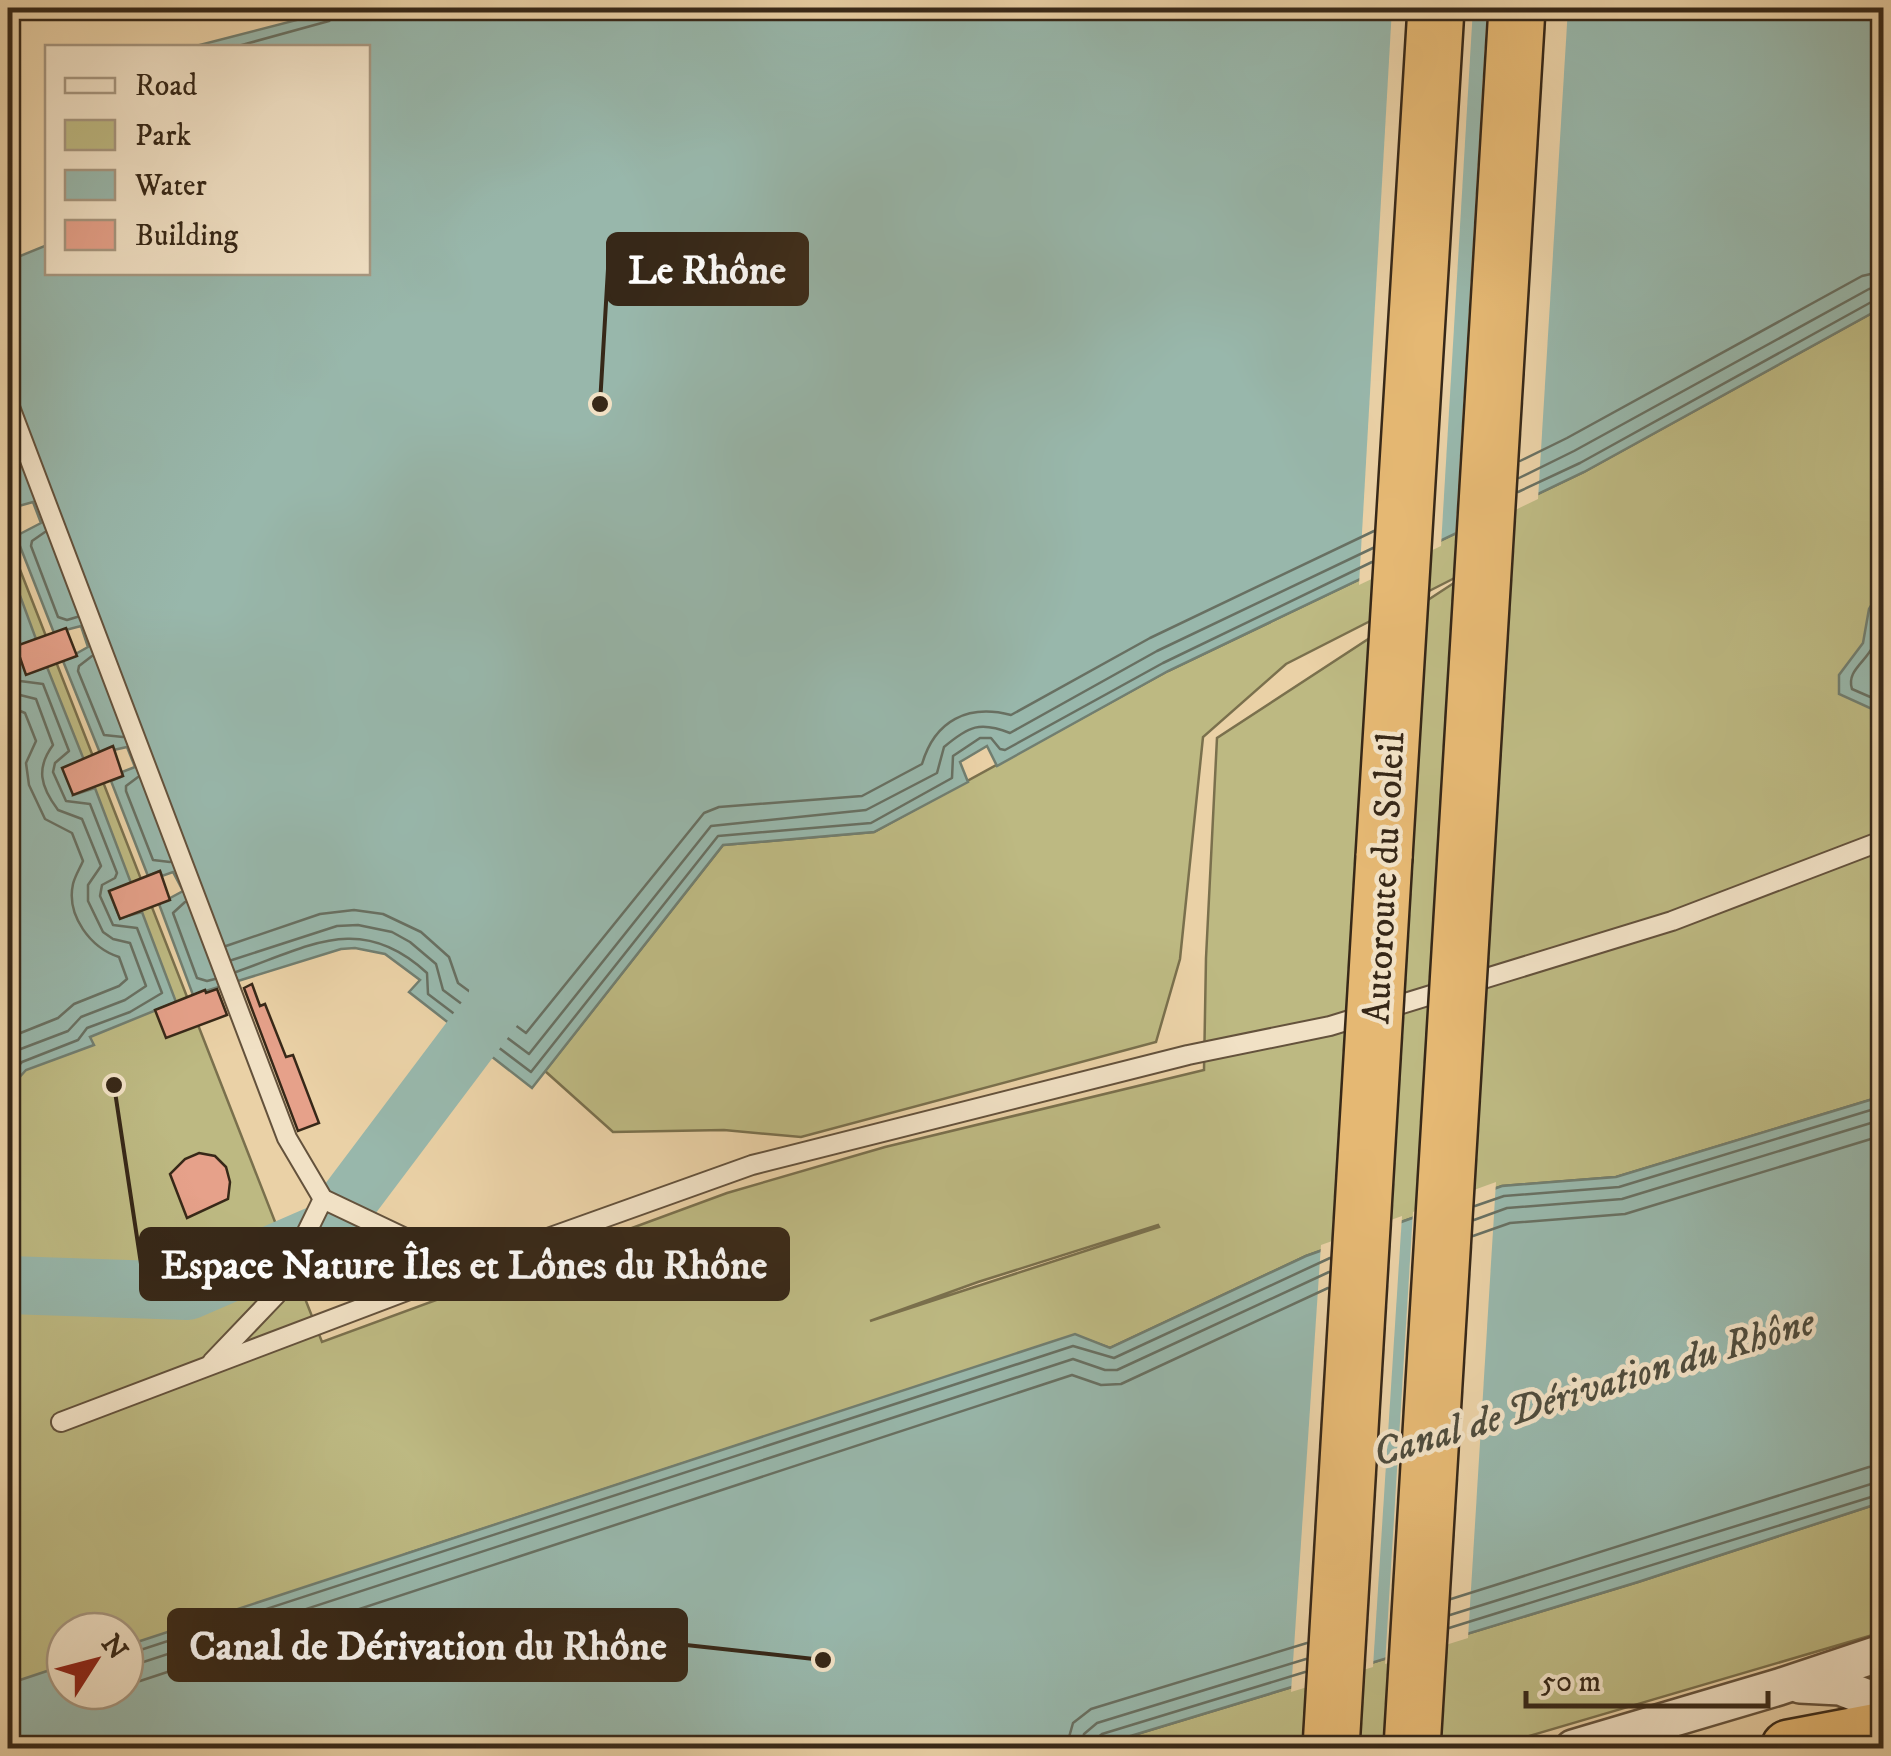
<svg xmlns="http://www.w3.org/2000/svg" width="1891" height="1756" viewBox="0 0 1891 1756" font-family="'IM FELL DW Pica',serif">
	<rect width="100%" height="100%" fill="#ead1a6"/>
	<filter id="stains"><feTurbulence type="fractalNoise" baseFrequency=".002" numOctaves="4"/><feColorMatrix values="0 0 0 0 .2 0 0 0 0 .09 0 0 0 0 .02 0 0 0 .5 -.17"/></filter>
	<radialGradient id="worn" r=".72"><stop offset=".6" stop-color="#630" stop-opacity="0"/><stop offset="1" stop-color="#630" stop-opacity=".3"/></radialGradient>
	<g fill="#bdb982" stroke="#7a704d" stroke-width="2.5" fill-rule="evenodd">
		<path d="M1883,307V1096L1616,1177L1502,1186L1306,1256L1110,1348L1075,1335L406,1554L8,1748V539L322,1342L727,1193L885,1147L1204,1070L1206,958L1217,738L1486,562L1286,664L1203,737L1180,959L1156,1042L801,1137L724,1130L613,1132L545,1071L723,845L874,832L1168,671L1584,472ZM1158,1225L1159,1227L870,1321L978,1282ZM65,1631H125V1691H65Z"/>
		<polygon points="1883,1502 1883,1632 1488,1748 1091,1748 1638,1582"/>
	</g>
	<g fill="#98b7ab" stroke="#717e70" stroke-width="2.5">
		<polygon points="343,8 1883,8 1883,307 1584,472 1168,671 997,766 987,746 960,762 968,782 874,832 723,845 532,1088 409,992 420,980 385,954 355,948 341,949 193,995 159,904 183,891 173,872 162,876 160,871 148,876 111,781 123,776 122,772 135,767 127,747 100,753 63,661 88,647 81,626 54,633 16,536 41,523 33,502 8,509 8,261 47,245 48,272 368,272 368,48 192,47"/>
		<polygon points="8,563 36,639 16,647 26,674 47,667 84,760 73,795 95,788 131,883 109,892 120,918 142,912 176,1002 90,1037 94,1045 26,1070 8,1090"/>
		<polygon points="1883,586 1883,714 1839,694 1839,675 1863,643 1869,609"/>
		<polygon points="1883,1096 1883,1502 1638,1582 1091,1748 8,1748 8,1684 65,1665 65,1691 125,1691 125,1646 1075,1334 1110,1348 1306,1256 1502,1186 1616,1177"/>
	</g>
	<g fill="#ead1a6">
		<polygon points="1392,8 1473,8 1441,546 1359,585"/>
		<polygon points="1487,8 1568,8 1538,499 1455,539"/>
		<polygon points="1496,1182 1468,1638 1385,1664 1413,1212"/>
		<polygon points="1402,1216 1373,1667 1291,1692 1321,1245"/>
	</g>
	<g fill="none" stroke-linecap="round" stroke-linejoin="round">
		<g stroke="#687062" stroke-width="2.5">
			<polyline points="231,48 329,21 335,16 336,8"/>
			<polyline points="1520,461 1567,438 1862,276 1884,271"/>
			<polyline points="1519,478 1574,451 1869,289 1884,286"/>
			<polyline points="1518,492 1580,463 1875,300 1884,299"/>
			<polyline points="45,532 32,541 31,546 58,617 67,620 77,617"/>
			<path d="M1884,604C1875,617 1878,632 1873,646C1866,662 1846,671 1852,689L1884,703"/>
			<polyline points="8,653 20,681 43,684 69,751 55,763 53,772 66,801 90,804 117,873 115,878 102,885 100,896 113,925 137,928 162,993 130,1012 87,1028 78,1040 22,1062 8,1076"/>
			<polyline points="92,656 79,666 78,671 104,735 123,737"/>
			<path d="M8,686L16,694L36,699L53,745C36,768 40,786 58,810L82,819L101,866L88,885V901L103,932L113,939L130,943L146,986L125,1000L81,1017L68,1031L18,1050L8,1058"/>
			<path d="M8,706L25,713L36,741L26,763L29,785L45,819L72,833L83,861C80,868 75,876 73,884C66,916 91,948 119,957L127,979L119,986L74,1004L58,1018L8,1038"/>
			<polyline points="138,777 126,786 126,791 153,860 170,862"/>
			<polyline points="185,902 173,913 197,978 207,981 215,979"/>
			<path d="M226,946L320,914L354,910L383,914L421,932L449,957L458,983L526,1033L704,813L719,807L862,796L922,764C935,720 968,704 1011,715L1150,638L1374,531"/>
			<path d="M232,960L337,926L358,925L392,932L410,942L436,964L443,990L529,1054L711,826L866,810L937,773L944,747C969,726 980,721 1010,733L1157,651L1373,548"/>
			<path d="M236,972C310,946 361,912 427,973L428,994L531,1072L718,836L871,823L952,778L953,756L980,738H991L1000,749L1005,750L1163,663L1372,562"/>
			<polyline points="1475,1206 1504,1196 1619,1187 1884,1106"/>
			<polyline points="1474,1220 1507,1208 1622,1199 1884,1119"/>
			<polyline points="1473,1236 1510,1223 1625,1214 1884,1135"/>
			<polyline points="1451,1599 1869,1467 1884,1465"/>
			<polyline points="1450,1615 1884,1480"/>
			<polyline points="1449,1628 1884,1493"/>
			<polyline points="125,1655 1073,1346 1114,1358 1330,1258"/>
			<polyline points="125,1668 1073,1359 1105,1370 1117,1370 1329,1272"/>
			<polyline points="125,1683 140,1681 1072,1375 1101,1385 1121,1384 1328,1288"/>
			<polyline points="1066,1748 1073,1723 1091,1709 1307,1643"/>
			<polyline points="1081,1748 1084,1734 1097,1723 1306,1659"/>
			<polyline points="1094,1748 1095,1740 1102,1734 1305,1672"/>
		</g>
		<polyline stroke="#98b7ab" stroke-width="58" points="8,1285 188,1291 326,1231 496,1005 502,971"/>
	</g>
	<g fill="#e6a18a" stroke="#372818" stroke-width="2.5">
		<polygon points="66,628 77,656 26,675 16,646"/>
		<polygon points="113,746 123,776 73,795 62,768"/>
		<polygon points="160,871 170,900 120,919 109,891"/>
		<polygon points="252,984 260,1006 265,1004 286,1057 293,1055 319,1123 298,1131 244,988"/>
		<polygon points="217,989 227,1015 166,1038 155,1010 205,990 206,993"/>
		<polygon points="199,1153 215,1156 226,1167 230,1182 228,1199 187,1218 170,1174 185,1159"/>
	</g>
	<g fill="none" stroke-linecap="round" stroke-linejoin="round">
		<defs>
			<g id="service">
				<polyline points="8,402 287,1138 323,1199 424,1247 509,1248"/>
				<polyline points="212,1362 276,1295 323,1199"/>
				<polyline points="61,1422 520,1248 752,1165 1188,1055 1330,1026 1672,921 1884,840"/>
			</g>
			<g id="minor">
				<polyline points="1800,1685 1840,1687 1884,1704"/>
				<polyline points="1573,1748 1779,1687 1884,1652"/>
			</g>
			<g id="motorway">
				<polyline points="1384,857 1436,8"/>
				<polyline points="1789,1748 1884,1730"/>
			</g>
		</defs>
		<use href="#service" stroke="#64523c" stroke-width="22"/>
		<use href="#minor" stroke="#64523c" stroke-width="40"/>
		<use href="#motorway" stroke="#372818" stroke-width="60"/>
		<use href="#service" stroke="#f1e1c5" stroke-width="18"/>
		<use href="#minor" stroke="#f1e1c5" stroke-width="35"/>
		<use href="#motorway" stroke="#e5b873" stroke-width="55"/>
		<defs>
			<g id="motorway-bridge">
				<polyline points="1331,1748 1384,857"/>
				<polyline points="1412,1748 1517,8"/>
			</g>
		</defs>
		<use href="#motorway-bridge" stroke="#372818" stroke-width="60" stroke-linecap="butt"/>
		<use href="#motorway-bridge" stroke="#e5b873" stroke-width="55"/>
	</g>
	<g text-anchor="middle" stroke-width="9" stroke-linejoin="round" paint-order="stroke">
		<g font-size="38" fill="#372818" stroke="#f1e1c5">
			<text transform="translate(1383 878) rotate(-87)" y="13">Autoroute du Soleil</text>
		</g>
		<g font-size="40" font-style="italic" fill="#4f4c3d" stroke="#f1e1c5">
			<text transform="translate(1593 1386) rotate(-17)" y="14">Canal de Dérivation du Rhône</text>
		</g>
	</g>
	<path fill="none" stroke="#372818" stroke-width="4" d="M600 404L608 269M114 1085L141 1264M823 1660L686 1645"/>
	<g fill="#372818" stroke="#f1e1c5" stroke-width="4">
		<circle cx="600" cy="404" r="10"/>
		<circle cx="114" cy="1085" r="10"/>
		<circle cx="823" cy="1660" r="10"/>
	</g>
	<g fill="#372818" stroke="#372818" stroke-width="4">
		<rect x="608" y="234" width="199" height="70" rx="10"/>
		<rect x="141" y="1229" width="647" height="70" rx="10"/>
		<rect x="169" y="1610" width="517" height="70" rx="10"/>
	</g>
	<g font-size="40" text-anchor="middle" font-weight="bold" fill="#fff">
		<text x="707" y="283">Le Rhône</text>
		<text x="464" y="1278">Espace Nature Îles et Lônes du Rhône</text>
		<text x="428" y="1659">Canal de Dérivation du Rhône</text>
	</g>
	<rect width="1891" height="1756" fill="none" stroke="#ead1a6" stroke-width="40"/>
	<rect x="10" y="10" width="1871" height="1736" fill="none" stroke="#372818" stroke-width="5"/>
	<rect x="20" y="20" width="1851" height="1716" fill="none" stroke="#372818" stroke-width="2.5"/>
	<rect x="45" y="45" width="325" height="230" fill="#f1e1c5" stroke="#a79780" stroke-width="2.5"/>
	<rect x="65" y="78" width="50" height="15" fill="#f1e1c5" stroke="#a79780" stroke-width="2.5"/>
	<text x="135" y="95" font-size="30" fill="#372818">Road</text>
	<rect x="65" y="120" width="50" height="30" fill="#bdb982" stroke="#a79780" stroke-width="2.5"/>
	<text x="135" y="145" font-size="30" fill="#372818">Park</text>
	<rect x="65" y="170" width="50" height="30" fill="#98b7ab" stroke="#a79780" stroke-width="2.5"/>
	<text x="135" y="195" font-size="30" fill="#372818">Water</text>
	<rect x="65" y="220" width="50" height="30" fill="#e6a18a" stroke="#a79780" stroke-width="2.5"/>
	<text x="135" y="245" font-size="30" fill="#372818">Building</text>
	<g transform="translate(95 1661) rotate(54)"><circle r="48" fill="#f1e1c5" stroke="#a79780" stroke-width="2.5"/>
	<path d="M0-8L18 38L0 25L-18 38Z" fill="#8f2418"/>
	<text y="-15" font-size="28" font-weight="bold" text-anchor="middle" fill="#372818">N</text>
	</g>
	<path d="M1526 1691v15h242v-15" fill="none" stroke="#372818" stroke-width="5"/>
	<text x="1541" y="1691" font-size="30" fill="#372818" stroke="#f1e1c5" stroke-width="8" paint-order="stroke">50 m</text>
	<rect width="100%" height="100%" filter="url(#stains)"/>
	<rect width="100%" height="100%" fill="url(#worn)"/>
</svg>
